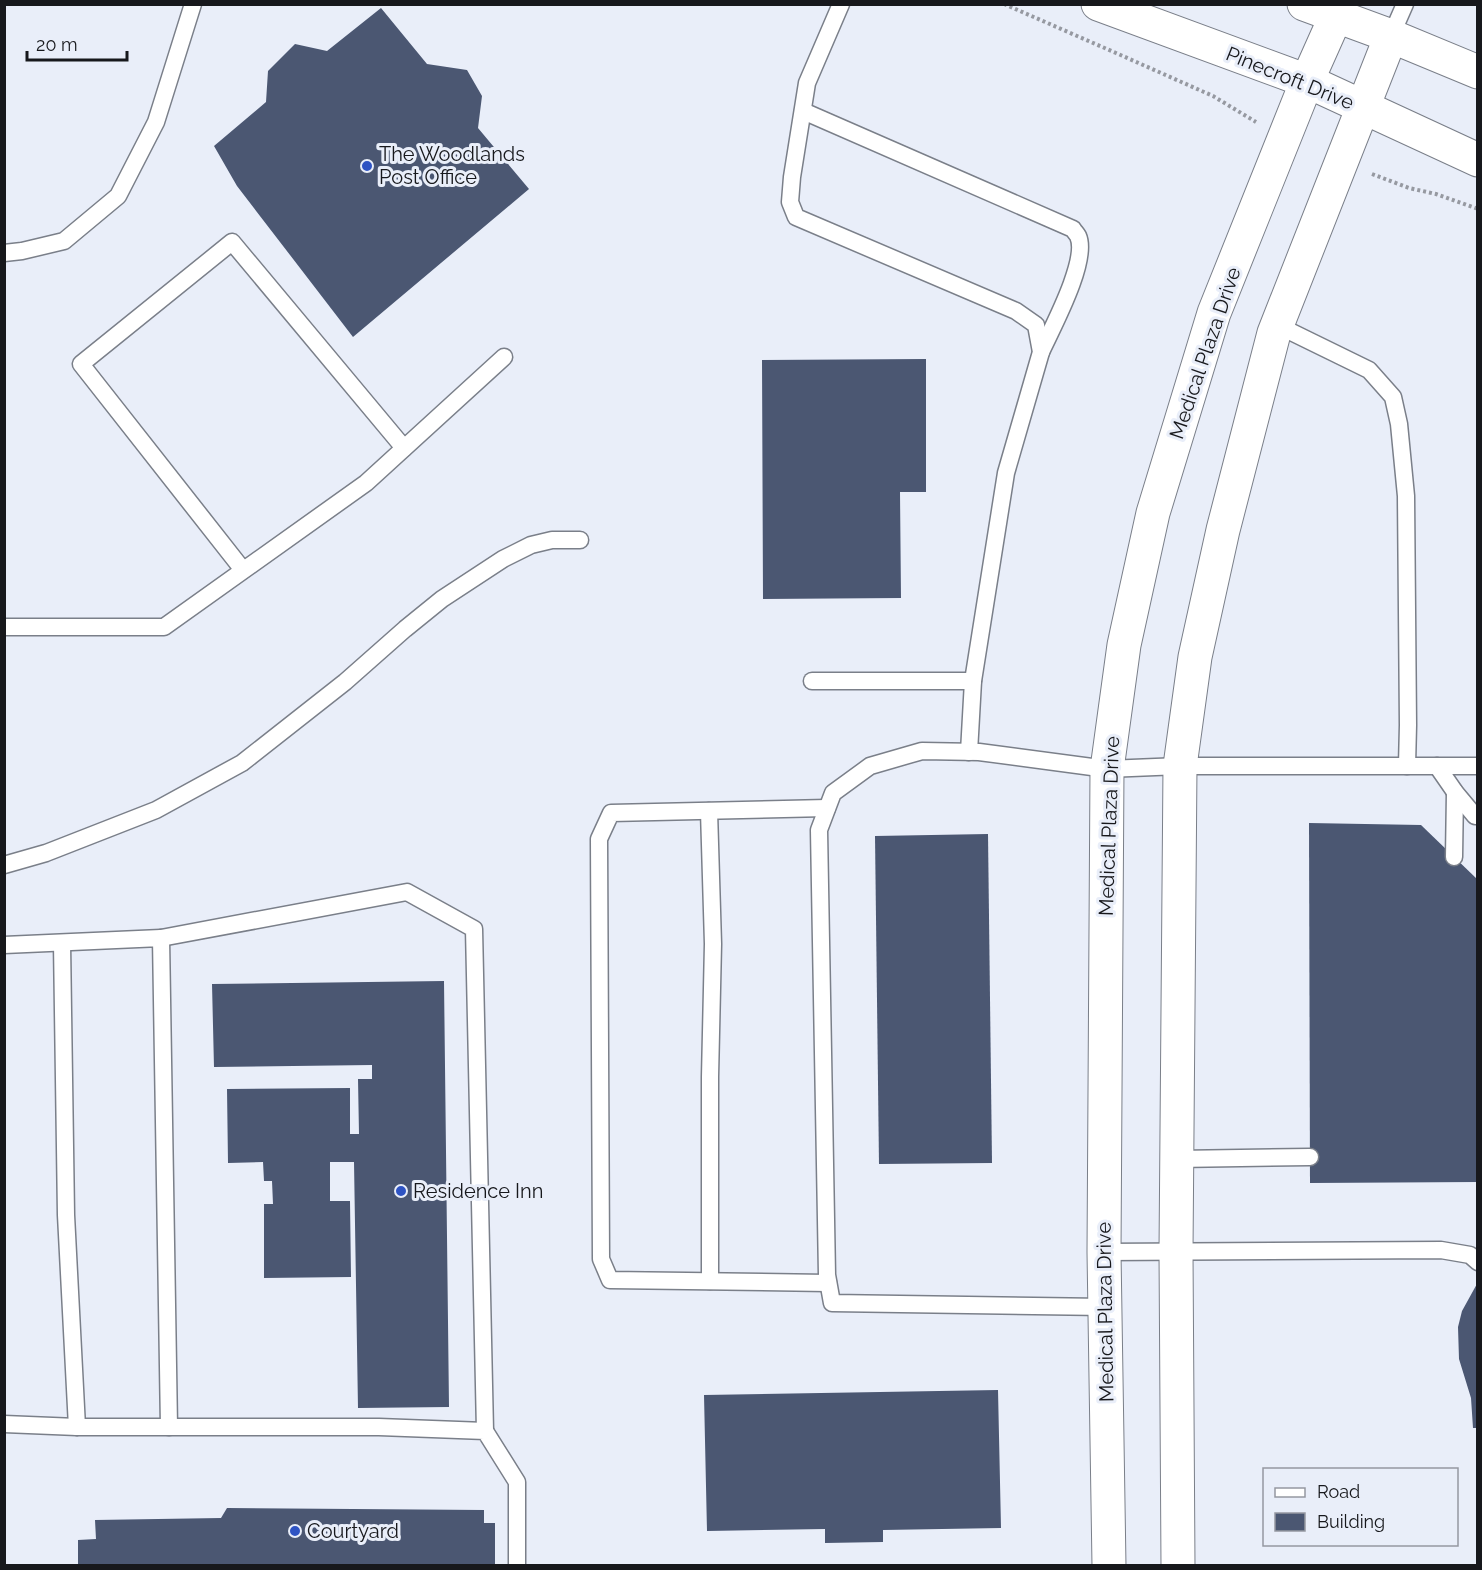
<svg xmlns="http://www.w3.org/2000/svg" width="1482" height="1570" viewBox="0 0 1482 1570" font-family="Raleway,sans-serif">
	<rect width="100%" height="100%" fill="#e9eef9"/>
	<g fill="#4b5772">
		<polygon points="381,8 427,64 467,70 482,96 478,128 529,189 353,337 237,186 214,146 266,102 268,71 295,44 327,51"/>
		<polygon points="926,359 926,492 900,492 901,598 763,599 762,360"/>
		<polygon points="1309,823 1421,825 1478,880 1478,1182 1310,1183"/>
		<polygon points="988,834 992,1163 879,1164 875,836"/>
		<polygon points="444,981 449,1407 358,1408 354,1162 330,1162 330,1201 350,1201 351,1277 264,1278 264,1204 273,1204 272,1181 264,1181 263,1162 228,1163 227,1089 350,1088 350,1134 359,1134 358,1079 372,1079 372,1065 214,1067 212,984"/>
		<polygon points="1478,1282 1478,1428 1473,1428 1471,1398 1459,1359 1458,1327 1462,1311"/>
		<polygon points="998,1390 1001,1528 883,1530 883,1542 825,1543 825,1529 707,1531 704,1395"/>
		<polygon points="227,1508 484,1510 484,1523 495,1523 495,1566 78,1566 78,1540 96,1539 95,1520 221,1518"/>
	</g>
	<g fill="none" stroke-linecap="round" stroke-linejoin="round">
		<defs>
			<g id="service">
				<polyline points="841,4 807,83 792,177 790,202 796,217 1016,311 1036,325 1041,352 1006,473 973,681 969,752"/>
				<polyline points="1391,36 1405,4"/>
				<path d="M803,111L1073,229C1074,231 1077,234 1078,236C1089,260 1052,328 1041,352"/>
				<polyline points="4,253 22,251 64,241 118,196 156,122 193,4"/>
				<polyline points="1277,325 1369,370 1393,397 1399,424 1406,496 1408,725 1407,766"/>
				<polyline points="243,570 81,364 232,242 404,448"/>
				<polyline points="4,627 164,627 366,483 504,357"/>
				<polyline points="812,681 973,681"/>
				<polyline points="1437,766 1455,792 1475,816 1478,816"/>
				<polyline points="827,808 611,813 599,839 601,1259 610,1280 828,1283"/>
				<polyline points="709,811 713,944 710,1077 710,1281"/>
				<polyline points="1454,857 1455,792"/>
				<polyline points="4,865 46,853 156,810 242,763 345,682 405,629 442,599 503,559 531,545 552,540 580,540"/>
				<polyline points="161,938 407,892 474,929 485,1431"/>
				<polyline points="62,943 66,1215 77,1427"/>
				<polyline points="4,945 161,938 169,1427"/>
				<polyline points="1177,1159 1310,1157"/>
				<polyline points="1104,1252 1441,1250 1470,1255 1478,1262"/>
				<polyline points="1105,1307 832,1303 827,1275 819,830 833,793 870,766 922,751 979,752 1107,769 1180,766 1478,766"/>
				<polyline points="4,1424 77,1427 379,1427 485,1431 517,1482 517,1566"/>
			</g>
			<g id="minor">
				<polyline points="1109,1566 1104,1252 1107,769 1124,645 1153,513 1214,313 1307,81 1336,16"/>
				<polyline points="1178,1566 1176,1252 1180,766 1195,657 1223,530 1274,333 1391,36"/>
			</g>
			<g id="tertiary">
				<polyline points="1098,4 1307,81 1478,160"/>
				<polyline points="1304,4 1391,36 1478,72"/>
			</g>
		</defs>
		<use href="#service" stroke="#7a7f89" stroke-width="19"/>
		<use href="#minor" stroke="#7a7f89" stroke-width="35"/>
		<use href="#tertiary" stroke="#7a7f89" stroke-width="35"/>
		<g stroke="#9699a1" stroke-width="4" stroke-dasharray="3 3" stroke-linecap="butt">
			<polyline points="1004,4 1116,53 1213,96 1256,122"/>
			<polyline points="1372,174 1409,188 1436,194 1478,209"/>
		</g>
		<use href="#service" stroke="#fff" stroke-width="16"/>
		<use href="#minor" stroke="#fff" stroke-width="33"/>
		<use href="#tertiary" stroke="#fff" stroke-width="33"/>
	</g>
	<g fill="#2e53c3" stroke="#e9eef9" stroke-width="2">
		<circle cx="367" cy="166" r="6"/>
		<circle cx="401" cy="1191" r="6"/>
		<circle cx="295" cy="1531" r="6"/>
	</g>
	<g text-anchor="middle" stroke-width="6" stroke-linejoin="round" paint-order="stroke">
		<g font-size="20" fill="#17181c" stroke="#e9eef9">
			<text transform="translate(1290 78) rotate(22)" y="7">Pinecroft Drive</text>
			<text transform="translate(1205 353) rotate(-71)" y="7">Medical Plaza Drive</text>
			<text transform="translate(1109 826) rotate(-88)" y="7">Medical Plaza Drive</text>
			<text transform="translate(1105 1312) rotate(-91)" y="7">Medical Plaza Drive</text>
		</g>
		<g font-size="20" fill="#17181c" stroke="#e9eef9" text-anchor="start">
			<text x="379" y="161">The Woodlands<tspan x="379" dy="23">Post Office</tspan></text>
			<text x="413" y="1198">Residence Inn</text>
			<text x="307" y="1538">Courtyard</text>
		</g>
	</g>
	<rect width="1482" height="1570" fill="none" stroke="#17181c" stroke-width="12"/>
	<rect x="1263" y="1468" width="195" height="78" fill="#e9eef9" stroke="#9598a1" stroke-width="1.5"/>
	<rect x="1275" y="1488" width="30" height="9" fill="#ffffff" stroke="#9598a1" stroke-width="1.5"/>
	<text x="1317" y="1498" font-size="18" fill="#17181c">Road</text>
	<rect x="1275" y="1513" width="30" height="18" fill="#4b5772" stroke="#9598a1" stroke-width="1.5"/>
	<text x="1317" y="1528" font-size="18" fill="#17181c">Building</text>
	<path d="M27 51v9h100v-9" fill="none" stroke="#17181c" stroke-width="3"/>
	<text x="36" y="51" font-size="18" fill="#17181c" stroke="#e9eef9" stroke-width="4.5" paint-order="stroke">20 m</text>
</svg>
